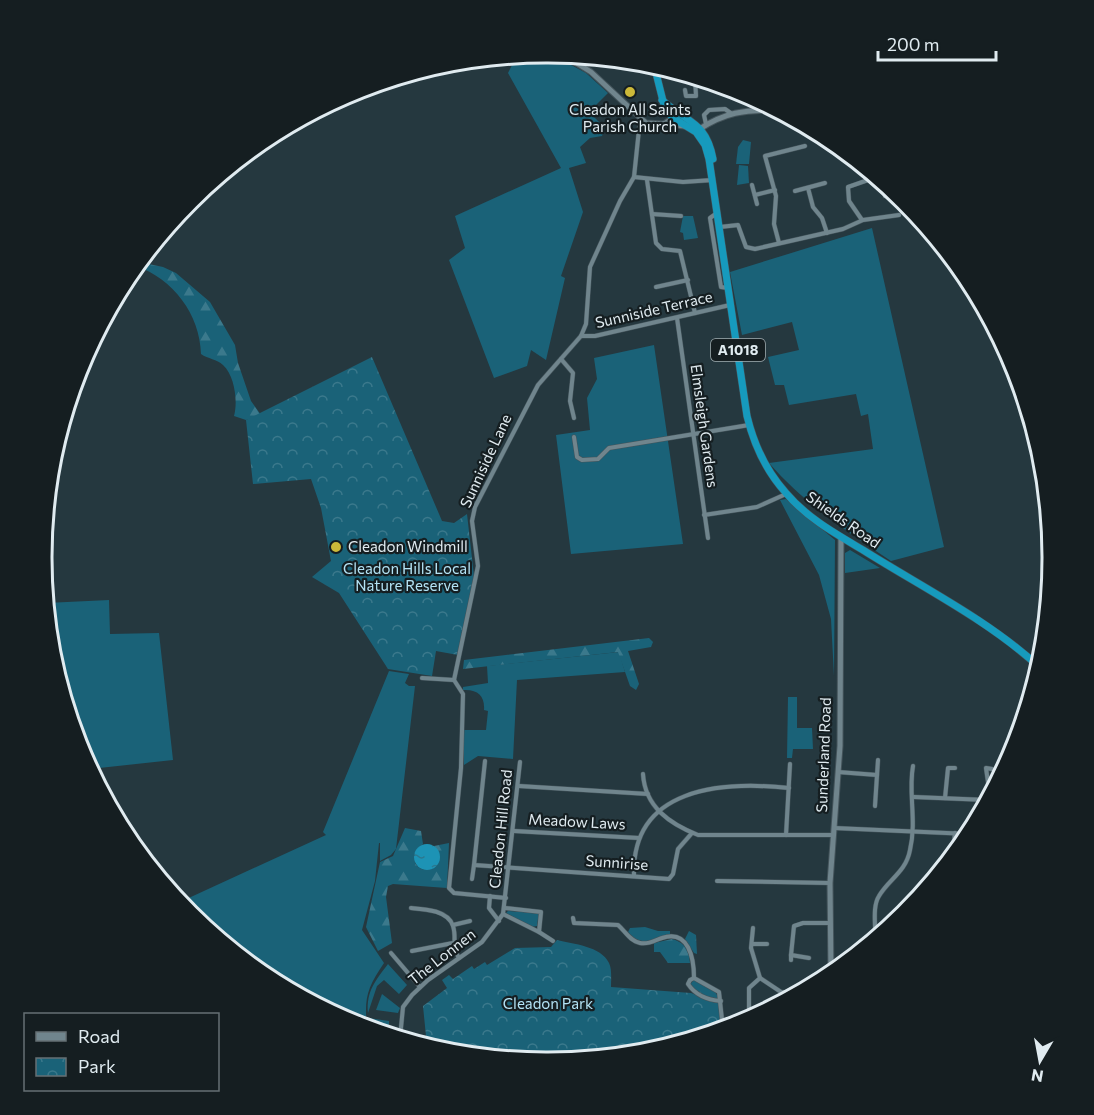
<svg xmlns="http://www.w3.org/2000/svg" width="1094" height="1115" viewBox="0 0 1094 1115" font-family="Commissioner,sans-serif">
	<defs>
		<pattern id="forest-firs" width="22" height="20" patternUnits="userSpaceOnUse" patternTransform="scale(1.5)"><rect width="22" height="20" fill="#1a6278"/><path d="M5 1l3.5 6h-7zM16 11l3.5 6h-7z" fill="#3b798c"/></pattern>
		<pattern id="park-crowns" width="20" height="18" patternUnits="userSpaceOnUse" patternTransform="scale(1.5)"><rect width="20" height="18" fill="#1a6278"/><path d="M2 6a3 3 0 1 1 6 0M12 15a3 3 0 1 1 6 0" fill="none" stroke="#3b798c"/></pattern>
		<pattern id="water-ripples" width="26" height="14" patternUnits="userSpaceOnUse" patternTransform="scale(1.5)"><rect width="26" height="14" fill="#1d93b5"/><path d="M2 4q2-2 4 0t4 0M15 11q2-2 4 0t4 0" fill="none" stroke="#2a788f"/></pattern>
	</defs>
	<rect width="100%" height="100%" fill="#25383f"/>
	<g fill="#1a6278">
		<polygon points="549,53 586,73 608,93 589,112 605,128 602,136 590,138 580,147 586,163 569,168 583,212 561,276 565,278 546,360 531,350 527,366 494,378 449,260 465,248 455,216 561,168 508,73 517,55"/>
		<polygon points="743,140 751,142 749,164 736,164 738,147"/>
		<polygon points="739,165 748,166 749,183 737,185"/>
		<polygon points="683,216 693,216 698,238 684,240 683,233 680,232"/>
		<path d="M872,228L944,547L891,561C846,531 805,504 769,463L873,449L868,414L861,416L856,394L789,405L784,385H775L768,357L799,350L792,322L742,335L730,272Z"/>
		<polygon points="654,345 683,544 571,554 556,435 590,430 587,398 597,379 594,358"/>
		<polygon points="786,499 835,540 834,676 831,619 819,575 780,500"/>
		<polygon points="850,550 880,568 845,573 845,553"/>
		<path d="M109,600L110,634L159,633L173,760L90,769C63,718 52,659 46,603Z"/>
		<path d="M619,652L625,672L517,680L513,759L478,756L464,765V730H486L488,711L484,710C485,696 478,689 463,690V687L488,683L487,666Z"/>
		<path d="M389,671L409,674L405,683L409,686H415L396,849L391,855L380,861V843H379L375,881L362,930L384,963C367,988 364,998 367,1028L353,1024L266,977L190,914L180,902L326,835L323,832Z"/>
		<polygon points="788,697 797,697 797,728 812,728 813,749 793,749 792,758 787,758"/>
		<polygon points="508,911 539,913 537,926 532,927 506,913"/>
		<path d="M645,927L658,931H670V934C654,939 640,948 628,932L630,928Z"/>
		<path d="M388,964L407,985L399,994L384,980L377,986L368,1013C366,991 376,980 388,964Z"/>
		<polygon points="382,994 400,1008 398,1013 376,1010"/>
		<polygon points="368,1018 389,1021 389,1035 369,1029"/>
	</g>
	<g fill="url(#forest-firs)">
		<path d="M139,262L163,267L176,273L210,302L235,345L238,363L251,401L261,415L246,420L234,416C238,402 235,376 223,365C217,359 208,359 201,354C200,314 173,279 136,266Z"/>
		<polygon points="649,638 653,642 651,647 628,651 639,684 636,690 630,686 618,652 463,669 464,660"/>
		<path d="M405,828L421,831L423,844L414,854L415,863C420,871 429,872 436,866L439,853L434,846L449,843L447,888L393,884L388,886L386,897L392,943L378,951L366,927L380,862L393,856Z"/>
		<polygon points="689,931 696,935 697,954 694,953 685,939"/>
		<path d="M672,939C685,943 689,949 690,963H668L660,952H654V943Z"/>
		<path d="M694,979C703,984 718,988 718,1000L702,996L690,985Z"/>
	</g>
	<g fill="url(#park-crowns)">
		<polygon points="372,357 442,521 454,523 467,514 474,576 458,655 436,651 432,676 388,669 339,593 312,577 331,561 321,508 311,479 253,484 246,420"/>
		<path d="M557,940C573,944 601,946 609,963C612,969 611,979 611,987L691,993L719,1003L721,1030L645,1053L547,1062L448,1053L427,1046L423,1006L447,988L442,980L449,975L453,979L472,966L474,969L485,962L487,965L515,948L551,947Z"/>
	</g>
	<circle fill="url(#water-ripples)" cx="427" cy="857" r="13"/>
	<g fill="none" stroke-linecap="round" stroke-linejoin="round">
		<defs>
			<g id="minor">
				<polyline points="685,90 686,96 696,96 695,77"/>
				<polyline points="759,101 759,111"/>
				<polyline points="706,124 704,115 709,110 725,109 732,114"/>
				<polyline points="821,144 836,145"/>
				<polyline points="634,177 683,182 713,180"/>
				<polyline points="647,180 656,243 662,249 680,251 695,313"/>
				<polyline points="752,185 757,204"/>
				<polyline points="808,188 813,207 822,218 827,233"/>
				<polyline points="795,191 825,183"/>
				<polyline points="755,195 775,190"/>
				<polyline points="885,196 885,185"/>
				<polyline points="717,213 710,218 721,287 728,288"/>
				<polyline points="652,214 681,216"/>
				<polyline points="862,220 849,201 848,187 871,179 880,180"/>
				<polyline points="720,227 738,225 746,247 755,249 843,229 863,220 899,215"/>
				<polyline points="779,243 774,224 776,196 765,156 805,146"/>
				<polyline points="656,287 688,280"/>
				<polyline points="677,318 708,538"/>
				<polyline points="581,336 595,336 730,305"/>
				<polyline points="561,359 573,373 570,401 574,418"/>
				<polyline points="574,437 577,457 582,460 598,459 609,448 749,425"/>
				<polyline points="704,515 757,507 786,494"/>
				<polyline points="422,678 454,680"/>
				<polyline points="485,761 474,865 669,879 673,874 678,849 692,833"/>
				<polyline points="838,772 877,775"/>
				<path d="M643,774C645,807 670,824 698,835H833"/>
				<polyline points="519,786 648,794"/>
				<polyline points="990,796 986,768 992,769"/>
				<polyline points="914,797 987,800"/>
				<polyline points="945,798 948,768 955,768"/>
				<polyline points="875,806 878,760"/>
				<polyline points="834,828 969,834"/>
				<polyline points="514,831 639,838"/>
				<polyline points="786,835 790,764"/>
				<polyline points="952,857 955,833"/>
				<path d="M634,876C631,787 722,781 789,788"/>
				<polyline points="472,879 474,865"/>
				<polyline points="717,881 830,883"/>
				<polyline points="490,896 489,908 499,921"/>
				<polyline points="506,898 454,893 449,888 461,768 463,694 454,680 478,566 472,521 475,507 538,385 581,336 586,324 590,267 620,201 634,177 640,120"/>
				<path d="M411,908C424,909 448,910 453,926C457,938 451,946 459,958"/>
				<polyline points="503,914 539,932 541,912 505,908"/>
				<path d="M573,918L574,923L618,925C625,931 630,941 640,943C649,945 655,940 662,938C689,929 694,959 694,978L719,992L723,1029"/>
				<polyline points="453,925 470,921"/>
				<polyline points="539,932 553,941"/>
				<path d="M875,938C876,926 872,907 879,896C889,879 906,872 910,850C917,820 908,793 913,766"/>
				<polyline points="752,944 767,944"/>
				<polyline points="412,951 453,943"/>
				<polyline points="391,953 420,987"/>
				<polyline points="791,955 794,926 803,923 829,923"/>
				<polyline points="791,960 791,955 809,958"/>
				<path d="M694,978L690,980L688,984C696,996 707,1000 721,1001"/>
				<polyline points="760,978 781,992 796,994"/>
				<polyline points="749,1015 749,988 760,978 751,948 753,928"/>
				<polyline points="400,1038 403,1007 412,995 428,980 482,942 503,914 520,762"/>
			</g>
			<g id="tertiary">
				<polyline points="562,54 591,72 646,123 664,124 679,114"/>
				<polyline points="664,124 685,126"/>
				<path d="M698,130C725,112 744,110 776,110"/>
				<polyline points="831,975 830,883 840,746 841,537"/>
			</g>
			<g id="trunk">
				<path d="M654,65L665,109L673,118L696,132L705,145L709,159L747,416C754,445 766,471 786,493C807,518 836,534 863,550C920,586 990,621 1039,667"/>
				<path d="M662,100C687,123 706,121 713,159"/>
			</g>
		</defs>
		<use href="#minor" stroke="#44545b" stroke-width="5"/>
		<use href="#tertiary" stroke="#44545b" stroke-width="7"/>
		<use href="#trunk" stroke="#44545b" stroke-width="8"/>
		<use href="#minor" stroke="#70858d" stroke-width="4"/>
		<use href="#tertiary" stroke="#70858d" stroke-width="5"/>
		<use href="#trunk" stroke="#169abd" stroke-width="7"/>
	</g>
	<g fill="#ccb939" stroke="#151e21" stroke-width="2">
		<circle cx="630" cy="92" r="6"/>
		<circle cx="336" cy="547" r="6"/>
	</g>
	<g text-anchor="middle" stroke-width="4.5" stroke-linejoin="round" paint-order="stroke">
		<rect fill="#151e21" stroke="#a3aeb2" stroke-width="1.5" x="711" y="339" width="54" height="22" rx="4.5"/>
		<g font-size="14" font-weight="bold" fill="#e0ebf0">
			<text x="738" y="355">A1018</text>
		</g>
		<g font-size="15" fill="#e0ebf0" stroke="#151e21">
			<text x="630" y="115">Cleadon All Saints<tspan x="630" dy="17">Parish Church</tspan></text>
			<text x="348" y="552" text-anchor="start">Cleadon Windmill</text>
		</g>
		<g font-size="15" fill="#e0ebf0" stroke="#151e21">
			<text transform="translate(654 310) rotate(-13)" y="5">Sunniside Terrace</text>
			<text transform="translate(704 426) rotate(82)" y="5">Elmsleigh Gardens</text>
			<text transform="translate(486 461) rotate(-65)" y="5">Sunniside Lane</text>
			<text transform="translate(843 520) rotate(35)" y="5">Shields Road</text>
			<text transform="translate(824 755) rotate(-88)" y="5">Sunderland Road</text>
			<text transform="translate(577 822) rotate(3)" y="5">Meadow Laws</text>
			<text transform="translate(501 829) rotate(-84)" y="5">Cleadon Hill Road</text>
			<text transform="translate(617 863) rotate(4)" y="5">Sunnirise</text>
			<text transform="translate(442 957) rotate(-38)" y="5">The Lonnen</text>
		</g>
		<g font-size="15" fill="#b3e3f5" stroke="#151e21">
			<text x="407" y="574">Cleadon Hills Local<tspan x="407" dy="17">Nature Reserve</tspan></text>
			<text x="548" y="1009">Cleadon Park</text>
		</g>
	</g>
	<path d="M0 0H1094V1115H0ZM546 63H548A494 494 0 0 1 1042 557V558A494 494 0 0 1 548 1052H546A494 494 0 0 1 52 558V557A494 494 0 0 1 546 63Z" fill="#151e21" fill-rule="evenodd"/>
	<path fill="none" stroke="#e0ebf0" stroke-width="3" d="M546 63H548A494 494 0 0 1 1042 557V558A494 494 0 0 1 548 1052H546A494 494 0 0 1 52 558V557A494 494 0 0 1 546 63Z"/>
	<rect x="24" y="1013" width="195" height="78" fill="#151e21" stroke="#667074" stroke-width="1.5"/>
	<rect x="36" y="1032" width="30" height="9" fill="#70858d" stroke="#667074" stroke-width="1.5"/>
	<text x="78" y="1043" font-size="18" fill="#e0ebf0">Road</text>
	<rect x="36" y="1058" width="30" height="18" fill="url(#park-crowns)" stroke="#667074" stroke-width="1.5"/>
	<text x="78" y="1073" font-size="18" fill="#e0ebf0">Park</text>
	<g transform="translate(1040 1061) rotate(190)" stroke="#151e21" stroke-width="4.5" paint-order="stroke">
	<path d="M0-4.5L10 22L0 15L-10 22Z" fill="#e0ebf0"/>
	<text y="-9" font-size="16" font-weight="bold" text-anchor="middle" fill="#e0ebf0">N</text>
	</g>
	<path d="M878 51v9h118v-9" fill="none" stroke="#e0ebf0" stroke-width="3"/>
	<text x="887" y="51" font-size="18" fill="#e0ebf0" stroke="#151e21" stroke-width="4.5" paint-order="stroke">200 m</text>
</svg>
